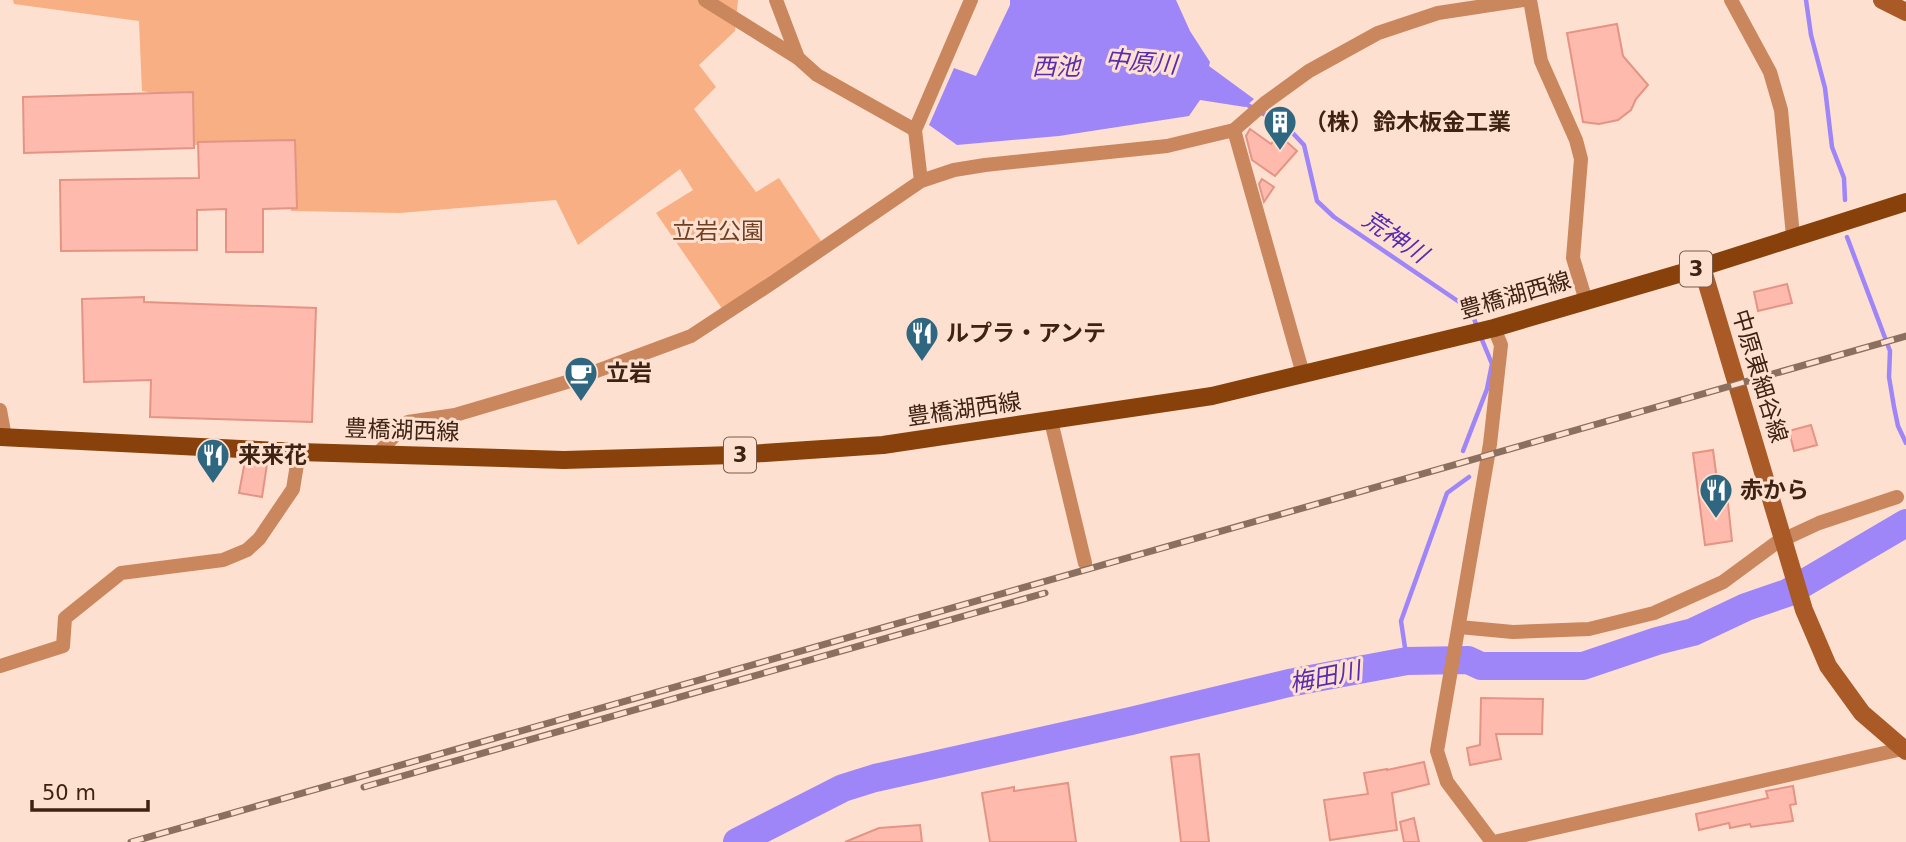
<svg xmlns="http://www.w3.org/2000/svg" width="1906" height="842" viewBox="0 0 1906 842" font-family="'DejaVu Sans','Noto Sans JP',sans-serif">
	<rect width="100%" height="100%" fill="#fee0d0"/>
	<polygon fill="#f8af83" points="13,0 738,0 735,31 699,65 716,87 694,109 756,192 779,178 823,244 723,310 656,213 693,190 680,169 578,245 556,200 400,213 291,211 284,147 194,145 190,99 142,91 139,21 14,4"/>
	<polygon fill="#9e86f8" points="1010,0 1176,0 1190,31 1210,62 1209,66 1254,99 1245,107 1200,100 1189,116 1059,136 957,145 929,125 954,68 976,76 1010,5"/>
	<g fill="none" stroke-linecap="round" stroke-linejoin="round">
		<g stroke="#9e86f8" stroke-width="4.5">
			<polyline points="1806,0 1811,35 1825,88 1832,147 1844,178 1845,200"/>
			<polyline points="1244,103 1287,127 1304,145 1317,201 1334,217 1471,310 1477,327"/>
			<polyline points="1847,237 1890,351 1889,377 1894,407 1898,426 1906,443"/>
			<polyline points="1463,451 1487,389 1492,364 1480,335"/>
			<polyline points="1407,661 1401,621 1447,493 1469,477"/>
		</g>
		<polyline stroke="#9e86f8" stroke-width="28" points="737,842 843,788 875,778 1131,721 1289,683 1407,661 1468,660 1481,666 1583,666 1657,641 1693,632 1746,607 1787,593 1906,523"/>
	</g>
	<g fill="#fdbaad" stroke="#e49485" stroke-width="2">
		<polygon points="1617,24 1623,56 1648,85 1636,99 1631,110 1618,120 1599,124 1583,122 1567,33"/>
		<polygon points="193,92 194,148 24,153 23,97"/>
		<polygon points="1250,129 1271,144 1279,135 1297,151 1275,176 1252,160 1246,136"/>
		<polygon points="295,140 297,208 263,209 263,252 226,252 226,209 197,210 197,250 61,251 60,180 199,178 198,142"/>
		<polygon points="1262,179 1274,187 1264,202 1259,184"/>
		<polygon points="1787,284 1792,303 1758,311 1754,292"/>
		<polygon points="144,297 144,302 316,308 312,422 150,417 151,380 84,382 82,299"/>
		<polygon points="1811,425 1817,445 1794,451 1789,431"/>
		<polygon points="1713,450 1719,495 1727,494 1732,541 1705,545 1693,453"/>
		<polygon points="245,461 267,464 262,497 239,493"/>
		<polygon points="1481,698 1543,699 1542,734 1496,734 1501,759 1470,765 1467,748 1480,745"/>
		<polygon points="1199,754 1209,842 1181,842 1171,757"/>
		<polygon points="1424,762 1429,784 1392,793 1397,830 1330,840 1324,800 1368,794 1364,773 1387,769 1387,770"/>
		<polygon points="1068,783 1076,842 990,842 982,793 1014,787 1014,791"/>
		<polygon points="1793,786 1796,804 1790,805 1793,821 1751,827 1750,824 1730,828 1729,823 1699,830 1696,814 1768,798 1766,791"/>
		<polygon points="1414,818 1419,842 1404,842 1400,822"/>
		<polygon points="920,825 922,842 845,842 879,828"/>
	</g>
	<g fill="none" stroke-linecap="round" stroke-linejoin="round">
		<g stroke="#ca865d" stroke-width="14">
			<polyline points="705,0 798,58 817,75 915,130"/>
			<polyline points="776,0 798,58"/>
			<polyline points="1530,0 1541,61 1576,140 1581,159 1573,258 1586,301"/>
			<polyline points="1731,0 1770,72 1781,110 1793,236"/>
			<polyline points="1234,130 1303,374"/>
			<polyline points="921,181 915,130 971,0"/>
			<polyline points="0,410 5,437"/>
			<polyline points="1051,421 1085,563"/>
			<polyline points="377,454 408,422 455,415 567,382 691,336 775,281 921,181 954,170 985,165 1167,146 1234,130 1265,103 1309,71 1378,33 1438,13 1523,0"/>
			<polyline points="1459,627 1513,632 1589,629 1654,613 1723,582 1776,543 1819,523 1897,497"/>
			<polyline points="0,666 63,646 65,618 121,573 223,560 247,550 259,539 293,489 299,452"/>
			<polyline points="1492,842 1447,782 1437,751 1490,444 1501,345 1494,328"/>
			<polyline points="1494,842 1906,748"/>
		</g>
		<g stroke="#a95a26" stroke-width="18">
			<polyline points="1882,0 1906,12"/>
			<polyline points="1702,267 1804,610 1828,666 1862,713 1906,751"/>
		</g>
		<polyline stroke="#88410a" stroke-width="18" points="0,437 299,452 564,460 734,455 883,445 1212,396 1494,328 1702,267 1906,202"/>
		<defs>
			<g id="rail">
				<polyline points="364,787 1045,593"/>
				<polyline points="131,842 1906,336"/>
			</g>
		</defs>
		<use href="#rail" stroke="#8c705f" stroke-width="7"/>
		<use href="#rail" stroke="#fee0d0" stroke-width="4.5" stroke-dasharray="13" stroke-linecap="butt"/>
	</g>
	<defs>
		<symbol id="building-pin" viewBox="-11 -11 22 30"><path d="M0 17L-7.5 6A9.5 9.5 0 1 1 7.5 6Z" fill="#2f6781" stroke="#fee0d0"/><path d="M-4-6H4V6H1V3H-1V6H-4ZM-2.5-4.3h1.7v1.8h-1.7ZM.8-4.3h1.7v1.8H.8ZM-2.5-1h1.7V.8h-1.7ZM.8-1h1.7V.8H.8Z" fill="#fff"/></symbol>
		<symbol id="restaurant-pin" viewBox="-11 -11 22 30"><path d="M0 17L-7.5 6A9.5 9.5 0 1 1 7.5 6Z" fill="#2f6781" stroke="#fee0d0"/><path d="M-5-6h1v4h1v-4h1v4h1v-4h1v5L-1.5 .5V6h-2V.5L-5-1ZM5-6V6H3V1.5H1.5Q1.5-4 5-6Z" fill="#fff"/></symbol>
		<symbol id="cafe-pin" viewBox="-11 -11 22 30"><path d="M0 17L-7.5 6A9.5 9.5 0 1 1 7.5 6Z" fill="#2f6781" stroke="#fee0d0"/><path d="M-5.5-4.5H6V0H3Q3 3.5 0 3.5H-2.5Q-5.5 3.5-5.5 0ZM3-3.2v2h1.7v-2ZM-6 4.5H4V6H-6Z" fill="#fff"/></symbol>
	</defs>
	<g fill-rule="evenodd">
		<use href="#building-pin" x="1261" y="103" width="38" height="52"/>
		<use href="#restaurant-pin" x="903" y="314" width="38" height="52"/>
		<use href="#cafe-pin" x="562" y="354" width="38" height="52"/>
		<use href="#restaurant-pin" x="194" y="436" width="38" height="52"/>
		<use href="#restaurant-pin" x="1697" y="471" width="38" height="52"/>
	</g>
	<g text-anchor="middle" stroke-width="6" stroke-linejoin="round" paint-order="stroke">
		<g fill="#fee0d0" stroke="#785c4b" stroke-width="2">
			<rect x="1680" y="251.5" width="32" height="35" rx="5"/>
			<rect x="724" y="437.5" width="32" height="35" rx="5"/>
		</g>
		<g font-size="21" font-weight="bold" fill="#3e2312">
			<text x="1696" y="276">3</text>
			<text x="740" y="462">3</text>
		</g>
		<g font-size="23" font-weight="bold" fill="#3e2312" stroke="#fee0d0" text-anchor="start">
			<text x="1304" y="130">（株）鈴木板金工業</text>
			<text x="946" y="341">ルプラ・アンテ</text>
			<text x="606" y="381">立岩</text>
			<text x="238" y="463">来来花</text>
			<text x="1740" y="498">赤から</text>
		</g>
		<g font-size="23" fill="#6f4023" stroke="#fee0d0">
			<text x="718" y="239">立岩公園</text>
		</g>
		<g font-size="23" fill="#3e2312" stroke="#fee0d0">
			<text transform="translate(1515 295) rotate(-16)" y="8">豊橋湖西線</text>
			<text transform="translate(1760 376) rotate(73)" y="8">中原東細谷線</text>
			<text transform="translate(964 409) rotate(-8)" y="8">豊橋湖西線</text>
			<text transform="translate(402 430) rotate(2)" y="8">豊橋湖西線</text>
		</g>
		<g font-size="24" font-style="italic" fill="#572cb0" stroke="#fee0d0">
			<text transform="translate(1141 62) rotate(5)" y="8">中原川</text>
			<text x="1056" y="75">西池</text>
			<text transform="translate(1395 237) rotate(34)" y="8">荒神川</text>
			<text transform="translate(1325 677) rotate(-11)" y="8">梅田川</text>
		</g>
	</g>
	<path d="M32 800v10h116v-10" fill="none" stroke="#3e2312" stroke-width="3.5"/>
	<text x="42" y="800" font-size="21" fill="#3e2312" stroke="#fee0d0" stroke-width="5" paint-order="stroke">50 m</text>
</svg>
